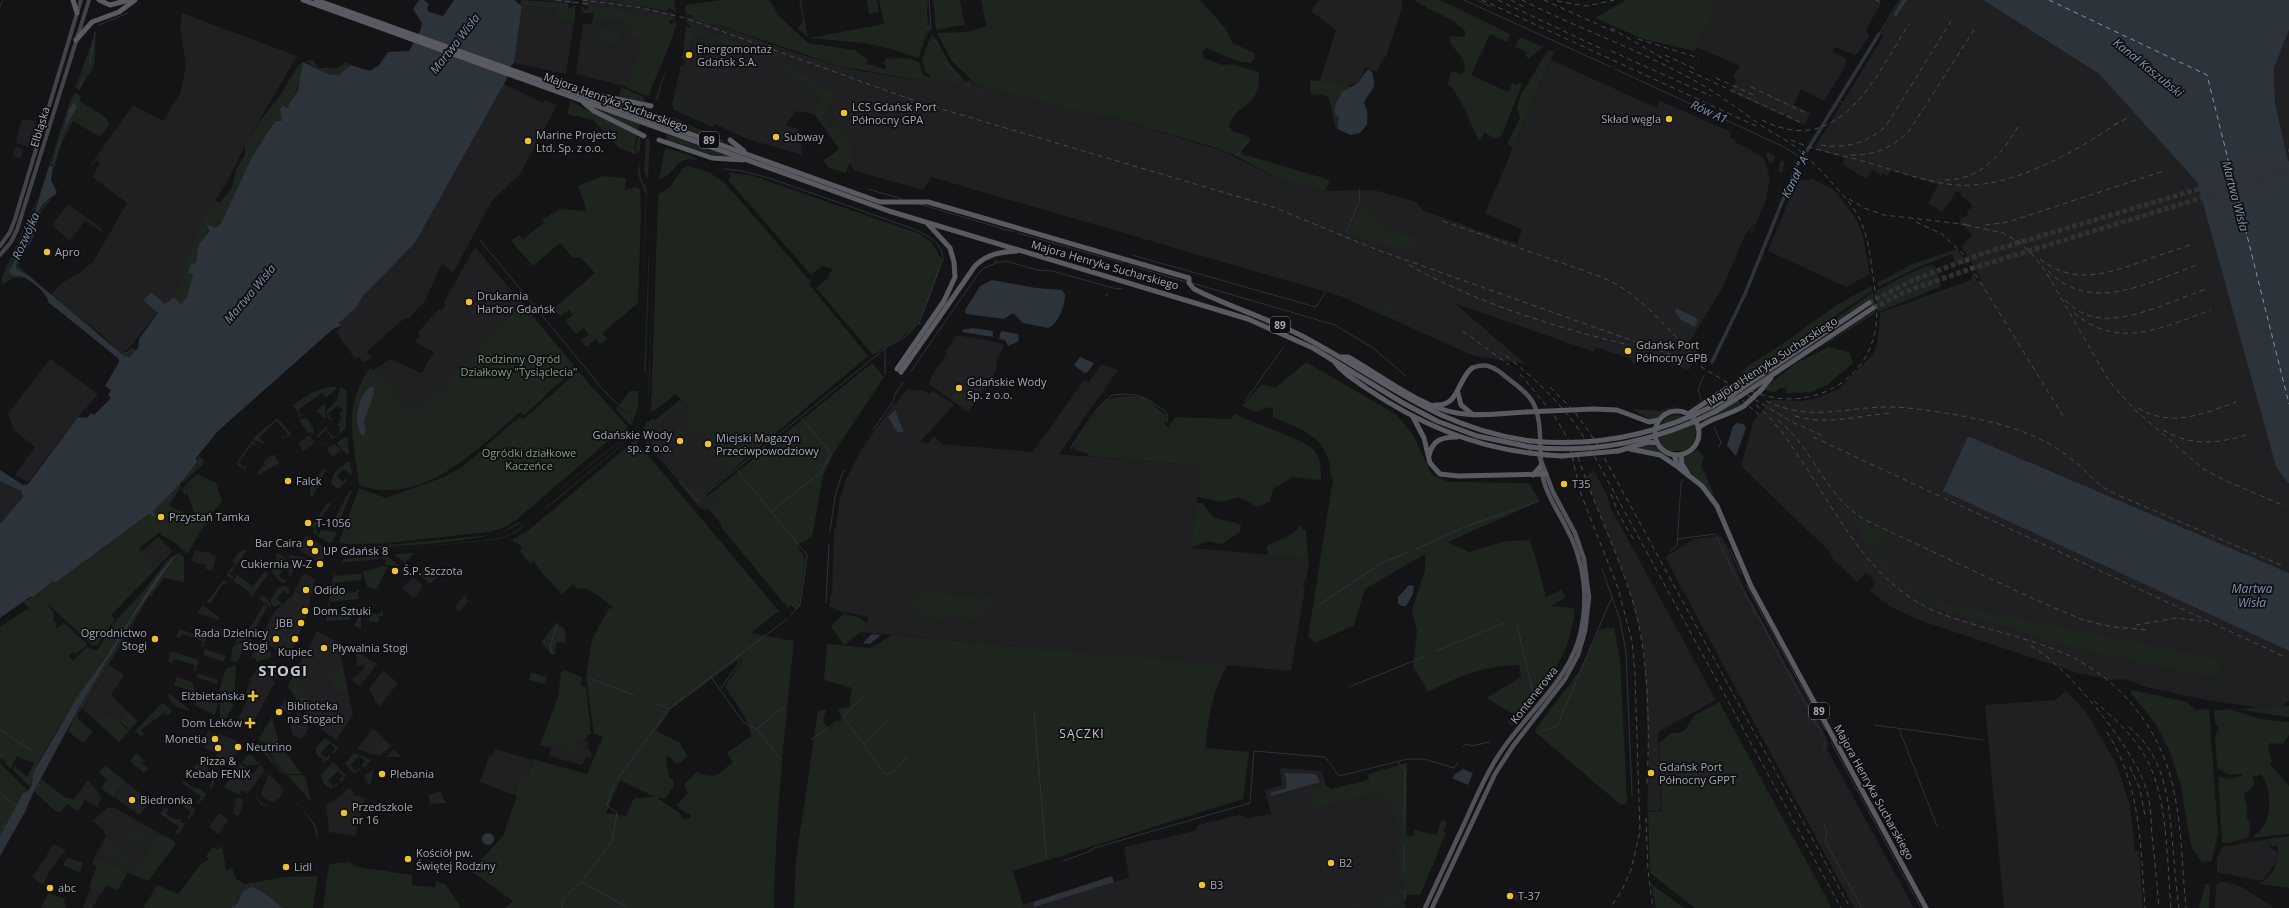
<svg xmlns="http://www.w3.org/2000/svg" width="2289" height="908" viewBox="0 0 2289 908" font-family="'Open Sans',sans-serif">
	<rect width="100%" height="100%" fill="#141315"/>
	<g fill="#201f22">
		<polygon points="540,0 574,0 574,4 568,3"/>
		<polygon points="582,0 623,0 614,2 674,13 675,21 582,5"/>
		<polygon points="1319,0 1402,0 1402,8 1386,57 1383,58 1377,72 1365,67 1358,83 1351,85 1320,81 1336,30 1311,11"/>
		<polygon points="1716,0 1879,0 1881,4 1866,29 1869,36 1858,53 1854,55 1835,47 1833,52 1845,58 1847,64 1824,101 1801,89 1794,105 1810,113 1804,125 1731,92 1736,80 1733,76 1740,66 1696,47 1716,5"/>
		<polygon points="1901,0 1983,0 2099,74 2197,182 2276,467 2289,484 2289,573 1968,436 1944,491 2289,651 2289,701 2275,710 2207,700 2146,687 2124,679 2112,680 2078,673 1919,620 1893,608 1870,591 1876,583 1866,572 1857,582 1833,559 1829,551 1741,466 1753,422 1770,400 1802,401 1820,397 1840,388 1873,354 1877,343 1880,315 1927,297 1982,280 1961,246 1972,235 1965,227 1959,225 1960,219 1968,215 1967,211 1973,206 1960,195 1962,193 1956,192 1942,212 1928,203 1938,185 1891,170 1887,176 1882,173 1881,176 1872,170 1866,179 1842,164 1845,158 1814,149 1883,37 1881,33"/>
		<polygon points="522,5 556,9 555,19 574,22 566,74 514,63"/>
		<polygon points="182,13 297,56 245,145 229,179 209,209 184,264 183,272 174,297 165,304 150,292 144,300 158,313 128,349 122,351 52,294 62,283 79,273 93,262 127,203 92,177 100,163 96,160 91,167 91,164 133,105 163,121 180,94 186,66 180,27"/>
		<polygon points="686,16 711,25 712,23 799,54 855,70 928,82 931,74 965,84 969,79 979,87 983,86 1069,110 1117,119 1223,151 1275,177 1325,191 1374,190 1416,202 1424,211 1517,244 1522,230 1485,213 1551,60 1657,108 1660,101 1731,132 1730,137 1736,140 1735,142 1753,151 1764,159 1770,178 1766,201 1756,224 1752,226 1755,227 1752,233 1750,232 1752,226 1744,237 1723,287 1690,341 1698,353 1689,370 1641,353 1637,364 1632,363 1631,359 1596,347 1594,352 1454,303 1526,364 1474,356 1340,296 931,177 923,190 855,171 815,114 797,111 785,125 799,129 802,155 747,139 681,108 675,96 677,89 694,34 769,59 759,50 687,24"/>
		<polygon points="593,19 630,23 641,39 628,87 576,74 583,24 592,24"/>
		<polygon points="2289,30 2289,165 2275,103 2274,68"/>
		<polygon points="504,84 543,103 545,100 557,105 520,174 492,201 453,273 442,264 424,302 408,319 405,318 367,351 372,358 364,362 359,357 355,359 336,332 341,327 339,323 356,308 363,296 415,243"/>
		<polygon points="22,119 36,121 35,132 37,133 33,148 16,143"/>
		<polygon points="16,146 23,150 21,158 13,156"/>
		<polygon points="1811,178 1834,190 1855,217 1863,236 1870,274 1846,287 1768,251 1797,180 1809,180"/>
		<polygon points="68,204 102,229 101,232 85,220 70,241 52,225"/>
		<polygon points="475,247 522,303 417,416 373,370 391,359 421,373 434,352 415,342 420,336 418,332 440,308 441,310 445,306 444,302"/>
		<polygon points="957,335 1001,343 1004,346 997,359 996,371 968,412 929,384 932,375 947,354 945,352"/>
		<polygon points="50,359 98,394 78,417 28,482 15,475 35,447 14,430 8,414"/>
		<polygon points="1102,364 1118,370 1059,454 1201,466 1191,548 1308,558 1309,564 1306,580 1304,581 1303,586 1305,589 1291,671 860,632 869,626 866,624 869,617 835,610 833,607 829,607 830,595 832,595 834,529 836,528 839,502 846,479 863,447 892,407 908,389 925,391 929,394 933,391 954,405 920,442 928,443 934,436 942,444 1033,452 1084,380 1088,383"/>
		<polygon points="680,400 735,468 703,494 707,496 713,492 719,499 706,510 699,507 678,482 681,480 644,436 649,433 646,428"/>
		<polygon points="310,435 315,443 303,451 298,443"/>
		<polygon points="1594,471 1606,493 1611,509 1716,700 1658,732 1661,810 1647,811 1649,759 1644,653 1641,634 1628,585 1585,477"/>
		<polygon points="0,481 21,491 23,497 0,524"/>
		<polygon points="189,481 192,487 185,495 181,490"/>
		<polygon points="307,535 325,548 322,567 317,565 317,561 297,548"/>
		<polygon points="1721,536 1728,548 1743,586 1823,730 1829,744 1827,749 1914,908 1854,908 1665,557 1694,539"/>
		<polygon points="158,537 173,551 111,615 132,560"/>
		<polygon points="195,550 205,553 207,551 216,556 214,566 210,572 205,568 206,565 191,561"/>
		<polygon points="305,574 315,579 307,615 290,656 259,641 274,612 292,596 302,576"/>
		<polygon points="414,577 423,586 414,599 402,588"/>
		<polygon points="464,595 469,601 459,612 455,607"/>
		<polygon points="317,631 338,642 353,715 336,740 313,723 304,712 305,708 300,705 288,686"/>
		<polygon points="357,651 377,664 360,686 351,680 365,668 364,665 357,666 356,654"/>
		<polygon points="109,665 124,675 111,695 127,711 119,722 115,718 104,714 96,721 83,710"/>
		<polygon points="259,666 278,676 277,679 273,677 272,680 275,682 250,729 238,719 248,698 245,696 247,689 251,681 249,680"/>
		<polygon points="383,670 398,683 380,706 374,701 375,699 369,689"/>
		<polygon points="2066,691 2086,712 2117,765 2130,806 2135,851 2139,850 2143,908 2004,908 1985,705 2056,700"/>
		<polygon points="285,699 295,706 290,714 279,708"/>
		<polygon points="298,711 309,728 302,739 293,735 290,725"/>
		<circle cx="1513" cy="721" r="5"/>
		<polygon points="373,728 383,738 372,754 357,749"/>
		<polygon points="208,731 231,738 242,744 231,760 205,748 203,739"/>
		<polygon points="577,738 589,743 587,747 590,750 592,756 591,758 586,757 582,765 549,756 553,743"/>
		<polygon points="495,749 532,760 528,776 521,773 514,795 480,782 489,756 492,756"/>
		<polygon points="240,763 253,774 260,764 264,768 264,772 248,794 235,785 242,774 236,770"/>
		<polygon points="1407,763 1406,901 1403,901 1406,908 1024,908 1023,905 1112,876 1114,882 1129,878 1124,847 1195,831 1198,825 1240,815 1248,819 1252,817 1271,814 1265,790 1282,785 1280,768 1322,771 1326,785 1331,789 1369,780 1368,774"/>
		<polygon points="269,774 284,790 280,798 273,802 265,799 261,793"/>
		<polygon points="88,780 102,798 97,807 77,795"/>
		<polygon points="126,782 151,802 139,815 115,798 115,795"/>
		<polygon points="358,795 365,798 355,836 329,832 326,805 339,797"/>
		<polygon points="236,797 244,799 240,814 237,816 233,813"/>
		<polygon points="107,808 115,808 159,833 131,874 95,857 106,836 103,830 93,821"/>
		<polygon points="219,813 229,820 218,834 209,827"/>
		<polygon points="2268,839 2270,847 2277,852 2277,861 2262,881 2217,872 2217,857 2222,847"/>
		<polygon points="54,844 66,850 50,870 43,885 32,877"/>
		<polygon points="2220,881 2240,886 2272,906 2272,908 2215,908 2216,885"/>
		<polygon points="91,887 102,892 92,908 83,908"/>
		<polygon points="1510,888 1524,895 1520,903 1506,896"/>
	</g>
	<g fill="#1e251f" fill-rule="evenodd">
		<polygon points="521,0 568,3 568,9 575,5 575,22 555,19 556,9 521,5"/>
		<polygon points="623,0 674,0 676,13 670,8 668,8 668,11 614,2"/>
		<path d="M721,0H769L780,17L808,43L855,50L868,60L867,64L885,69L886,65L883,64L886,58C898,60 908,55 919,63L923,74L930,78L929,82L839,66L713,23L711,25L691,18L692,16L689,14L686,16L685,5Z"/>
		<polygon points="799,0 801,0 808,37 798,29 803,20"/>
		<polygon points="867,0 877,0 879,12 869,14"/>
		<polygon points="879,0 928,0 927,15 930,31 926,36 919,57 915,57 892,49 864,43 809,38 884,24"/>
		<polygon points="933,0 960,0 964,22 967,24 936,30"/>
		<path d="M981,0H1200L1225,28L1233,43L1254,53L1255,59L1251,63L1237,61L1207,48L1203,51V58L1223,65L1231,64L1259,72C1261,110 1235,103 1229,126L1233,132L1244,134L1250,138L1249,143L1242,150V154L1330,180L1325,191L1275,177L1235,155L1210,146L1117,119L1069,110L983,86L979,87L952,61L937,33L966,32L984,27L986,24Z"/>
		<path d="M1414,0H1440L1510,34L1508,42L1490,34L1471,75L1508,92L1512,83L1516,85L1519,82L1522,84L1502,135L1494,139L1485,132L1479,142C1470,122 1462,99 1448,83L1451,71L1462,74L1465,70L1463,59L1450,43V36L1464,37L1466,32C1453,17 1431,12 1414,0Z"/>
		<polygon points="1626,0 1716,0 1717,2 1695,51 1643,39 1595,18"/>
		<polygon points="581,5 587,11 588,5 669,19 669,23 671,24 677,21 672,39 648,96 627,88 641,39 628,36 630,23 593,19 594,13 582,13"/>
		<path d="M686,25L690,29L691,25L766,53L836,96L827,111L826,119L833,130L837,127C843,130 851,143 852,151C852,157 848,167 846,173L829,168L823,161L839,149L815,115L810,113V110L821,104L817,95L803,82L771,60L694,34L686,60L682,59Z"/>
		<polygon points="600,27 622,33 618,46 596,40"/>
		<polygon points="96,31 94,66 79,90 75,88"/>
		<polygon points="932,33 945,60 969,88 934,77 925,72 922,59"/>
		<polygon points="1520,37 1543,47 1529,58 1525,56 1527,52 1515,47"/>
		<polygon points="1548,50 1554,52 1513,148 1508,145 1508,142 1520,118 1517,108 1520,96"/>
		<polygon points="313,60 319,68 337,68 346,62 351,65 339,75 328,74 304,61"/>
		<path d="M303,62C304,73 295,98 287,108L284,105L280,110L282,121H275L252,157L220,225L216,228L208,229L204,240L198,246L196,263L189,273L193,275C192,285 190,298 181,304L174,297L183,272L184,264L209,208L215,200L220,203L232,187L236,169L245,155V145L261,119L277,100L299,64Z"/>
		<polygon points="668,63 658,100 655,99"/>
		<polygon points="681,65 684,66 675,95 681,97 681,108 714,124 713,127 674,110 672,104"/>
		<polygon points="1310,80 1349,84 1349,88 1342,92 1336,104 1339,118 1336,130 1329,98 1322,94 1313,95 1310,92"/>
		<polygon points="621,87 644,97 645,102 619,97"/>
		<path d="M76,93L80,96V101L107,118L109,125L100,137L73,121L61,145L54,169L52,164L49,166L70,101L74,94ZM77,107L63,131L68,111Z"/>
		<polygon points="592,97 644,106 644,114"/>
		<polygon points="570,101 637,135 634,148 637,155 619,148 593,120 567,114"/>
		<polygon points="590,105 640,124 638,131 589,106"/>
		<polygon points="673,117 739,148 669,123"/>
		<polygon points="666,134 734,158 709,154 667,141"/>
		<polygon points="639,136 641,142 639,154 635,148"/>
		<polygon points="646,138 650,140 648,179 644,171"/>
		<path d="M665,148L689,155L700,161C675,153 678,173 659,179Z"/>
		<polygon points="1768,152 1775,156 1774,162 1769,163 1766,155"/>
		<polygon points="1781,160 1785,162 1782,173 1778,171"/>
		<polygon points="639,161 641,178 647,189 640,398 646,196 638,175"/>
		<polygon points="688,166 709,172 726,184 811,282 809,284 868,356 701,496 697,489 702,485 706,490 726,471 725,469 727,467 722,461 724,459 697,425 689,430 694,438 682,424 690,417 681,407 651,431 655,436 653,439 650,438 643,430 646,423 653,419 655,421 680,400 698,422 676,394 651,413 658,194 670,187 683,168"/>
		<path d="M730,173L750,175L920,234L931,242L942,260C937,278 924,320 910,331C899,340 885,347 873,355L816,288L828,278L832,269L822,266L811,275L729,181Z"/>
		<polygon points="603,176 626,178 625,190 635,187 640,189 641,212 638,303 602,333 607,339 600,344 596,339 586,347 581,340 589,335 584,328 576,334 565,321 573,315 569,310 560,316 553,309 595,273 580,257 573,258 560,243 533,266 511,241 519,235 523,239 544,223 542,220 560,209 587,211 578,186"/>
		<polygon points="656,183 649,396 648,398"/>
		<polygon points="651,196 646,374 644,373"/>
		<polygon points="38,197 29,230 9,272 17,277 23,276 23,278 12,278 3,285 1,280"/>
		<polygon points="51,199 41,212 35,234 18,266 28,275 16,269 17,261 32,240 39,212 45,201"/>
		<polygon points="1361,207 1386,229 1417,238 1414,248 1392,247 1348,233"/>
		<path d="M1957,249L1974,273L1977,282L1880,315V313L1971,280L1973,274C1969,266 1966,261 1956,264L1952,254L1919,267L1878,287L1877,283L1910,265Z"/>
		<polygon points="1930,265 1935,266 1941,285 1940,287 1878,312 1876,291 1910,273"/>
		<polygon points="1871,286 1872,291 1804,337 1786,354 1740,380 1742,372 1749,365 1781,345 1835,306"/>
		<polygon points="1873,292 1876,313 1807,356 1874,311 1868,301 1799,345"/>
		<polygon points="51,294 55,296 97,332 94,331"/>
		<polygon points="1379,301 1402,308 1405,307 1403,316 1397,319 1380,315 1383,312 1397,315 1401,310 1393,308 1390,312 1376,309"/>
		<path d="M522,303L576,368L524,415L520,412C476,450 422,508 359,485C354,440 342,408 369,369L371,368L417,415Z"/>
		<polygon points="1873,317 1828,347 1849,352 1853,363 1827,385 1811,392 1786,393 1786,388 1779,388 1776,392 1763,390 1796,363 1823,350"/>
		<polygon points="100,334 122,351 127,352 131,348 138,350 130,357 124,356"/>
		<polygon points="1811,344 1812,345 1752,386 1750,385"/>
		<path d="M1306,362L1397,415L1413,435L1432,475L1449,482L1529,483L1540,501L1448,542L1469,552L1506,541L1529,540L1535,555L1546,597L1561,590L1566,597L1551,606L1573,608C1576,614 1573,620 1572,626C1565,664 1542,689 1517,716L1486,698L1521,677L1519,665C1482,666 1460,676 1428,692L1413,666L1417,632L1412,610L1425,570V554L1365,589L1354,625L1316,643L1308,637L1333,479H1331C1330,437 1307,432 1273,417V409L1267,407L1256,412L1242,406L1262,384L1275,388Z"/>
		<polygon points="872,363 884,377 834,452 823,476 812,537 797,545 805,558 799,606 795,610 791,605 788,608 720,526 722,525 708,508 719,499 713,492"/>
		<path d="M578,371L628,427L624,433L620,431L515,521L503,528L489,532L375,544C363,542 349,547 339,542L359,488L386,498L444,477L462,467L519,417L524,419Z"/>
		<polygon points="329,387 336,387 336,389 326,398 322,393 298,410 301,415 304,414 300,417 293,405 313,392"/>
		<polygon points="340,387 347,390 346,427 339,435 338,433 340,432 333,424 339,430 341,428 337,425 342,417 339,414 343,410 338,405 328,414 333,420 331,421 327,417 327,410 337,400"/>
		<polygon points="956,390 965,396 968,391 978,397 971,408 966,408 951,398"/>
		<polygon points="630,391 638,391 638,407 632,423 630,413 619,405"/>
		<polygon points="1726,392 1729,394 1698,411"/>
		<path d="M1123,396L1144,397L1167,416L1164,424L1168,428L1175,417L1230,419L1235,414C1250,421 1306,441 1314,450C1321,459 1321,470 1321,480L1293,477L1273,489L1270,501L1258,507L1238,497L1223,502L1197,497L1200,466L1087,456L1089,454L1075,450L1073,445L1105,400Z"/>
		<polygon points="1738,401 1742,405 1705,422 1703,420"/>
		<polygon points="325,404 326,417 324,418 316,410"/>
		<polygon points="1677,405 1656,419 1651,420 1632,409 1661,411"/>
		<polygon points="618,406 628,415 631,426 616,409"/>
		<polygon points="1673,415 1686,416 1659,426 1666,418"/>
		<polygon points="277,418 292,434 283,439 281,437 282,436 284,438 288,434 276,421 259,438 262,441 265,441 263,444 252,439"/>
		<polygon points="307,418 314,429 312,436 310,432 306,434 307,431 299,420"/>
		<path d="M1694,424C1698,436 1695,445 1684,451H1669L1662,445L1658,438Z"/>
		<circle cx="680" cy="430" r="4.5"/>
		<polygon points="327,426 327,430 334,437 335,435 337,436 332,440 326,430 318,438 324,444 331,440 324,445 316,436"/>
		<polygon points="630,430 616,445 523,519 618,442"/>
		<circle cx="670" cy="438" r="5"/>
		<polygon points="632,433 619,448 546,509 545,508 621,445"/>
		<polygon points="347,436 349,453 347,455 336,443"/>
		<polygon points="645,436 692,492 695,492 700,497 695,498"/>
		<path d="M637,438L640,441L628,451L634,456L640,451L639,447H641L779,611L751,633L794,641C785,729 775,819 774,908H505L513,901L471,871L503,836L517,796L514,795L521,773L528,776L533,759L587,774L603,737L594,734L586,677L592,639L609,608L611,609L613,607C601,600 593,587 578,589L573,584L562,594L541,572L534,561L530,564L520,551L522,549L517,542L515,544L512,540L526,532L553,510L555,511L554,509ZM740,658L742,662L725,686C735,704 749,717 751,736L727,753L733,762C717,775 717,780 697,772L684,784L688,793L676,806L691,816L685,820L678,812L657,798H666L674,786L673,780L669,778L666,757H670L677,765L688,756L679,742L656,731L671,709ZM620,780L655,797L634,798L626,816L606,813Z"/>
		<polygon points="663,439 674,453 669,457 657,445"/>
		<polygon points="252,440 260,448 258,449 258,446 252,444 239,463 244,467 246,465 247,466 245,470 236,464"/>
		<polygon points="335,444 341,450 333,457 337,464 327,449"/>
		<path d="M1648,444C1655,445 1673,458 1676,464L1657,452L1637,448Z"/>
		<polygon points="1697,450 1704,456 1701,465 1718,504 1707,489 1685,467 1684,458"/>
		<polygon points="276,455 276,459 280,463 256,476 262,466 267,465 263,464 267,457 269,460 269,456"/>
		<polygon points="198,456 204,460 204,463 185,481 181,482 197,462"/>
		<polygon points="348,461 350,463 352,473 350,475 344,469 337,476 342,482 346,478 346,481 340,488 336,488 331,483 334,473"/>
		<polygon points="323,469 331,472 330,473 325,471 312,498 310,496 310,487"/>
		<polygon points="198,474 216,483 222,501 207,520 194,513 187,492 192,487 189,481"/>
		<path d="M179,484L181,487L169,505L189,516L191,513L206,523L187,554L174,542L161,535L160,532L139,548L155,570L111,615L115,619L97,645L93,646L47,603L54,614L53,619L57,624L55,627L57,628L64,623L88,645L75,654L72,652L68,656L73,661L87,647L97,651L116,620L141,594L169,558L179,553L184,557V582L164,578L151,596H149L84,707L78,713V719L93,732L83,743L68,731L80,706L132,619L176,557L175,555C149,587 129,622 106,656C85,688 63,718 45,751C39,762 32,772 32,785L29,786L13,770L17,762L16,768L27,777L34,763L17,756L11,769L5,763V760L0,759V627L29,608L23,602L33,597L53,581L55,583L150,513L153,516L152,511Z"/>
		<polygon points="350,490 352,491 337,527 336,516"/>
		<polygon points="328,502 331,504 314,528 318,532 316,535 313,532 314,529 312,526"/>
		<polygon points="1196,503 1202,503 1214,518 1241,524 1240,532 1222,544 1207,541 1191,548"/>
		<path d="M1850,513L1889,537L1875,550C1899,580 1910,589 1945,603L2200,655L2221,661L2222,679L2081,650L1943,608L1917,596L1889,574L1866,544Z"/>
		<path d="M518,522L521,523C493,543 411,544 374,548L369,547L490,535L504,531Z"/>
		<path d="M523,526L524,527C515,534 505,538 494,540L380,551L494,539L509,535Z"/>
		<polygon points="1300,526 1306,531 1308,558 1268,555 1267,546 1292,534"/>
		<polygon points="321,530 337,532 332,542 329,543 317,536"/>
		<polygon points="248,549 230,574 234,577 232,579 226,575 235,563 232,561 239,552"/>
		<path d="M273,553L272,554C282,551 288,562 294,569L290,576L288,575L290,572L284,568L279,576L283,580L287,579L284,584C275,579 270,570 270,560L274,561L277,558L276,555Z"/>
		<polygon points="414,553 405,563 395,555 395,554"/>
		<polygon points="290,555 306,558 311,562 310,564 304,560 297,568 289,557"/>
		<polygon points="376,556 379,556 380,564 379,559 341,563 344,559"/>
		<polygon points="382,556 387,556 400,566 385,565 386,560 382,558"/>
		<circle cx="260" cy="564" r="6"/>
		<polygon points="430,564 439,576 430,584 420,575"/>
		<polygon points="382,566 388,567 376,590 367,586 362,571 371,570 371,572 371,570"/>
		<polygon points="265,571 268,574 251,598 251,593 233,581 237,575 253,586"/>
		<polygon points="334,571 336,576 361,573 362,580 333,583 333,589 331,589"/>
		<polygon points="223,580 229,583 223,584 210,604 207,602"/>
		<polygon points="285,586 289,589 289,594 283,591 277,599 282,604 274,607 270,601 279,587"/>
		<polygon points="357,589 360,591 358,592 359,599 329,602 330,608 328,607 330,590 331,594 356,592"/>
		<polygon points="921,591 980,598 996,595 987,609 973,620 952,616 943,620 921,617 914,611 914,601"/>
		<polygon points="262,595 268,599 272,608 259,599"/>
		<polygon points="264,604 268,606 253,632 259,635 256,637 248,631"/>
		<polygon points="202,605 220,618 219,620 198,613"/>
		<polygon points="328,609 330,609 330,613 342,612 350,617 349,620 326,621"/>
		<polygon points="383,610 383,616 379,616 379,622 369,622 369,613 380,614 381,611"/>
		<polygon points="844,614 858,617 869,626 844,645 831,626"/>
		<polygon points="360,615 361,616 361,630 354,625"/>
		<polygon points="556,624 564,628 566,637 565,643 557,642 555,654 552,655 541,642"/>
		<polygon points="1614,627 1620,660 1627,799 1626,804 1621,805 1535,732 1537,727 1579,672 1599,630"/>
		<polygon points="216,628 225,630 224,632 233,638 232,640 210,633 212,629"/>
		<polygon points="179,629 206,638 203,647 201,646 203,641 182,634 180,639 179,637 176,638"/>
		<polygon points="241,633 249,638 234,644"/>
		<path d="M892,635L1228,665C1212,690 1208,719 1206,748L1249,752L1243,799L1013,871L1024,908H794L796,859L818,711L826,710L823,720L829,729L842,718L837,709L849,707L852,688L824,680L827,644L871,648Z"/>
		<polygon points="250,639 253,641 251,644 247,642 237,662 230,661 233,646"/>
		<polygon points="256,644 271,652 271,658 256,662 255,658 251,658 257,647"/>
		<polygon points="205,649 226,656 224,662 203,655"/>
		<polygon points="171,651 199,660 196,671 193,670 195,665 174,659 172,663 168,662"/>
		<polygon points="273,662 279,670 284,670 280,672 281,675 270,669"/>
		<polygon points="300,664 303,666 294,679 307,692 305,695 310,699 304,707 300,705 288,686"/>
		<polygon points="235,665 236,669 234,703 222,695 222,693 219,690 226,669"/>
		<polygon points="342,670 347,690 334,693 329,672"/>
		<polygon points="565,670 583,678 579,685 586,687 591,734 588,735 585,741 577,739 573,749 553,743 551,748 540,745 558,697 561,672"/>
		<polygon points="531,672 547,677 545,684 529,680"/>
		<polygon points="197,673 218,680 217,684 196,677"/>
		<polygon points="177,677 192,682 196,693 174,685"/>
		<polygon points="2132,690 2187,702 2195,710 2209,709 2218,833 2212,861 2202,862 2192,848 2189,836 2181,786 2170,752 2155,723 2130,692"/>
		<path d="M169,693L189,709V710C179,710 173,705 168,696Z"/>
		<polygon points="197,701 218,703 215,715 194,705"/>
		<polygon points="224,701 234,704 223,724 220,721 220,703 224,703"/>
		<polygon points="311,701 314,704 323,701 328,706 312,713 306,714 305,708"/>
		<polygon points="1719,702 1832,908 1695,908 1650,873 1648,812 1662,811 1659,743 1671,733 1680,733 1685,730 1694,716"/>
		<polygon points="161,704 164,704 172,711 168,716 165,712 141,730 144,734 141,736 135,731"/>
		<polygon points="2289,706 2289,717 2287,717 2238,709"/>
		<path d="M2230,709L2260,719L2289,722V735L2283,744L2270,743L2268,749L2272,760L2270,764L2289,786V834L2253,838C2256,832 2262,830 2265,824C2271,812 2271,784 2261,775L2252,777L2255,784L2249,791L2245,792C2243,801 2250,805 2246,817L2250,823L2249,837L2230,843H2222L2218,776L2230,779L2242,776L2241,774L2229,775L2217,768L2215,735L2219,729L2215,723L2214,711Z"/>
		<polygon points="127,711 138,721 130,730 120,721"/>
		<polygon points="104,714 115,718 129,731 119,742 96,721"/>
		<polygon points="272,717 279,743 267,748 263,742 259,741 259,738"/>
		<polygon points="325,738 339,748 333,754 332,752 335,749 330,743 321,753 326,758 329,755 330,757 325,762 316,754 316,747"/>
		<polygon points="383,738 391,746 381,755 372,754"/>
		<polygon points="280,745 302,774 287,774 277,765 268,750"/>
		<polygon points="266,750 276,765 285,774 283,774 263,753 262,751"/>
		<polygon points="394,750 401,757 386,757"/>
		<polygon points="136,753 144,760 142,763 149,768 144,773 130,761"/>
		<polygon points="354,753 372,760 364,768 361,765 365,761 359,756 350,765 355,771 359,768 361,770 354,774 345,763"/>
		<polygon points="218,754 231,760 229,764 221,757 212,766 218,772 215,775 210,763"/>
		<polygon points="248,754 253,756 259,764 247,766 242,763"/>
		<polygon points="203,759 215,783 211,789 209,787 212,781 193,768"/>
		<polygon points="333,762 346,776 341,782 339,780 343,776 338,771 328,781 333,786 337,783 338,785 330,789 323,783 321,775"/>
		<polygon points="0,763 28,791 23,793 0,836"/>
		<polygon points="1407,763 1406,836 1414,836 1414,830 1436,835 1442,819 1447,822 1444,831 1446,833 1420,895 1406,895 1406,901 1403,901 1401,894 1398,894 1401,902 1378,908 1376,907 1379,906 1378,901 1372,900 1373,908 1370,904 1372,899 1398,893 1403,885 1396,849 1399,837 1393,808 1381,795 1375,793 1315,808 1309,789 1326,785 1331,789 1369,780 1368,774"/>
		<polygon points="105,765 126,782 115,794 114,798 101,788 107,780 99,772"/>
		<polygon points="374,768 370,786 364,777"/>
		<polygon points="267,771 267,773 259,788 257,797 263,804 272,807 261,805 256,797"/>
		<polygon points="235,772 241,776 235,784 242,789 239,795 224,787"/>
		<polygon points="287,775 302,775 306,779 311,802"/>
		<polygon points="41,779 66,798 74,799 77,795 85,799 78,811 67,804 60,813 54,810 34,791"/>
		<polygon points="184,781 192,787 204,790 202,792 207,793 199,804 197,803 201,797 182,783"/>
		<polygon points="349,788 354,793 352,796 339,797"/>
		<polygon points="440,791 446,803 431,804 428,796"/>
		<polygon points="173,797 180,801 192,805 191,807 196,809 189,819 187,818 191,812 171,798"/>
		<path d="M1377,799L1381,803L1398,877C1399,880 1400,884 1397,886V877L1381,809Z"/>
		<path d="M297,803L315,823L319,835L317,837L319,839H317C315,824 307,815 297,804L288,811Z"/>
		<polygon points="165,807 169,809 166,814 171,818 182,820 180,822 185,824 178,835 175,833 179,827 160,814"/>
		<polygon points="133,827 141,839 135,845 129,839 130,834 128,832"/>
		<polygon points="141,829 149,833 150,841 139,833 139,830"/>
		<polygon points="159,833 175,841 175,845 148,881 131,874"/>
		<path d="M2289,836V888L2259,884C2273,876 2278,865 2278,846H2271L2268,839Z"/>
		<polygon points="109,839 122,851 115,858 102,847"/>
		<polygon points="222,845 226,870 232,868 236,879 245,884 285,877 318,876 313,908 283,908 261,890 238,896 238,903 231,908 143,908 157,885 178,894 200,865 209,859 206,856 213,847 218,850"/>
		<polygon points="122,852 131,861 127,866 118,858"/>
		<polygon points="95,857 128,872 118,890 107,885 102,892 89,887 97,866 92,864"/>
		<polygon points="68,858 83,863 80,873 63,865"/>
		<polygon points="349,862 358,867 412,875 412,885 435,887 436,881 446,885 461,908 323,908 329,864"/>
		<polygon points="1651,884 1684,908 1656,908"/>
		<path d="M2205,884H2208L2210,888L2209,908H2199C2200,899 2205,893 2205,884Z"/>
		<polygon points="49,893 65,899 64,905 66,905 66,908 40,908"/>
		<polygon points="1358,902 1362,904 1363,908 1358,906 1331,908"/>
	</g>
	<g fill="#2c333a">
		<path d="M419,0H424L429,4L427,8L429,12L443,16L454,0H514L522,6L514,63L508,69L507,78L504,84L415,243L363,296L356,308L339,323L341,326L333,329L218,431L196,458L197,462L179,485L153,511L155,515L153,517L150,513L55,583L53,581L33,597H30L0,618V524L23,497L21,491L0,481V470L23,485L28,484L78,417L87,418L91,413L94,415L111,398L108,395L111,390L105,386L119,362V359L48,302C49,294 26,276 20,276C17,276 15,276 11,275L9,272L29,230L49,166H53L51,180L57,192C54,197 49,198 45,202C36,210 36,229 32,240C29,248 15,258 16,269L28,275L124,356L130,357C137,347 138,353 139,339L158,313L143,300L151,292L165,304L174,297L181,304L187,297L193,275L188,273L191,264L196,263L198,246L209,231L207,225L216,228L220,225L252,157L275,121H282L280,109L283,105L287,108L298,90L303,62L328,74L339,75L351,65L370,71L379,65L388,52L409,51L421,29L422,23L413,9Z"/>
		<polygon points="1902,0 1907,0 1896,17 1893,15"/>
		<polygon points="1983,0 2289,0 2289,30 2274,68 2275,103 2289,165 2289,484 2276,467 2197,182 2099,74"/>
		<path d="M1369,69L1372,72C1378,91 1370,89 1364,103C1368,110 1368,118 1367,125L1360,133L1351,135L1337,129L1339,118L1334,112L1336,103L1342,92L1358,83L1364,74Z"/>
		<polygon points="74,102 77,107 63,132 68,111"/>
		<path d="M992,280L1036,288L1062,290L1065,294C1066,304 1058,325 1048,328L1023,323L1013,313L1004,319L966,314L965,310L980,286Z"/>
		<polygon points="1676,308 1698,319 1695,327 1681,320 1675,311"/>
		<polygon points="973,328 993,331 993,337 962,332 962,330"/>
		<polygon points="1001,331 1018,334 1019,341 1008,346 1005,340 999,339"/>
		<polygon points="1080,357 1094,363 1088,372 1084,373 1074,365"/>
		<path d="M371,387H374V393L364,421L366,432L362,436C353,424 357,394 371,387Z"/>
		<polygon points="895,410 904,432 897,432 888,417"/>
		<polygon points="1737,423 1744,424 1746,428 1736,456 1727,446 1733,426"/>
		<polygon points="1968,436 2289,573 2289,651 1943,491"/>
		<polygon points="175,555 176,556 132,619 80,706 32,795 25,812 0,856 0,836 23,793 28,791 32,785 33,773 76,699 106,657 156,578"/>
		<polygon points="1409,585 1414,586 1413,594 1406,606 1401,606 1398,603 1398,597"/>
		<polygon points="872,634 881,635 870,644 863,643"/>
		<polygon points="1463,769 1473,773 1468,785 1452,778 1455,774"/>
		<polygon points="1285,773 1316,774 1320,782 1271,796 1270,793 1287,788"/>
		<circle cx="488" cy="839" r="6"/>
		<polygon points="1112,876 1114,882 1034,907 1033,902"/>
		<path d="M252,887L262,891L283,908H231L238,903C239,894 243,890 252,887Z"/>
	</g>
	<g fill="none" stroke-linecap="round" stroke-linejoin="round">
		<g stroke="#2c333a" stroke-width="1">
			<polyline points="929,0 931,29"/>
			<polyline points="1464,0 1611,67"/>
			<polyline points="1477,0 1491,7"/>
			<polyline points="0,7 3,0"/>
			<polyline points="99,25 128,13"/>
			<polyline points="926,29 930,26"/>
			<polyline points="1879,34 1900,0"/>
			<polyline points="935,39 949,65 970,87"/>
			<polyline points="90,63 95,32"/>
			<polyline points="1615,69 1782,146 1802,158"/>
			<polyline points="79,89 84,77"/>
			<polyline points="977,92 979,94"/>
			<polyline points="1838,100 1843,103"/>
			<polyline points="76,103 78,98 77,94"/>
			<polyline points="1241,149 1247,141"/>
			<polyline points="1236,156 1239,152"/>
			<polyline points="53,164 63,131"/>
			<path d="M724,169L742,171L769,178L908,227C923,233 943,241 943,259L919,323"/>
			<polyline points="868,189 902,199"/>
			<polyline points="919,204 1014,232"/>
			<polyline points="1346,232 1360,200 1359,188"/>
			<polyline points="1018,233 1123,263"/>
			<polyline points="480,240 606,393 629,414 631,424"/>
			<polyline points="1338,248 1338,247"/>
			<polyline points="1132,255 1316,307 1325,293"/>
			<polyline points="997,263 1006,261 1037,270 1052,271 1117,289 1122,288"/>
			<polyline points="1129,265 1186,282"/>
			<polyline points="1331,272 1331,271"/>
			<polyline points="1192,283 1335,325 1373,348 1406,376"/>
			<polyline points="1105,296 1108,294"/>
			<polyline points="911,371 978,274 984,268 996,263 996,260"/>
			<polyline points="885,374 885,349"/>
			<polyline points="1701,399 1698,389 1704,376"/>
			<polyline points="1245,401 1283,348"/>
			<polyline points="1714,427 1721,442 1719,447"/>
			<polyline points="873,430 894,400 894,396 903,382"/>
			<polyline points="640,434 696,500 699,499"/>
			<path d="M1071,449L1073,444L1097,409L1112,395C1133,393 1141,394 1159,407C1164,410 1167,412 1168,418L1166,422"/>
			<polyline points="737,470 807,555 800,605 791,615"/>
			<polyline points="704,495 887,347 906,336 918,323 921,324"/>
			<polyline points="773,510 821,472 831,453 801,418"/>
			<polyline points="830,532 835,496 843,471 846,470"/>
			<polyline points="1677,539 1715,534 1737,579"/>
			<polyline points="1730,549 1741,574"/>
			<polyline points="1414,550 1462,528 1539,501"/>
			<polyline points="1670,551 1677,546 1681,482 1684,480"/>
			<polyline points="1602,569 1620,620 1626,652 1632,795"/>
			<polyline points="1740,584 1823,736"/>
			<polyline points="1746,585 1825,730"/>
			<polyline points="826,603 829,544"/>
			<polyline points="1317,606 1382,563 1408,552"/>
			<polyline points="1517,625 1533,692"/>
			<polyline points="1436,651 1504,623"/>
			<polyline points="552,654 550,646 558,623"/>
			<polyline points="711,677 743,722 757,729 780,759"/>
			<polyline points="589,678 634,695"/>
			<polyline points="1349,687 1426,656"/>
			<polyline points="721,688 740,662 737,657"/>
			<polyline points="866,695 843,716 885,774 892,774 907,757"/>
			<polyline points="655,703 669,709"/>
			<polyline points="1034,712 1046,855"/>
			<polyline points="1875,725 1983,740"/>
			<polyline points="757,729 783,707"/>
			<polyline points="1899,729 1937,826"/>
			<polyline points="0,730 13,738"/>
			<polyline points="1539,732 1557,726 1612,597"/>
			<polyline points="15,740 35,753"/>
			<polyline points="811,740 837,721"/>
			<polyline points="1826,742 1823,747 1826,748"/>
			<polyline points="1831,742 1921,908"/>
			<polyline points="863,744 889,719"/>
			<polyline points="1463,747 1466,744 1472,746 1490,742"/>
			<polyline points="1398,762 1405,771 1404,825"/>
			<polyline points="617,780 669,709 787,619"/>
			<polyline points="3,796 12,803"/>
			<polyline points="14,804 16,806"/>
			<polyline points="1824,824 1827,832 1825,841 1862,908"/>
			<polyline points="3,826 5,827"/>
			<polyline points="1064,861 1090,851 1094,848 1250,803 1254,751 1325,757 1339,776 1408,759 1424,759 1454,768 1458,763"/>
			<polyline points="1404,870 1404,843"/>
			<polyline points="581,882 629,908"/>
			<polyline points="1405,899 1405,891"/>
			<polyline points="562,908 562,900 583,880 612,841 617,813 607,805 614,785"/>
		</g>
		<polyline stroke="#2c333a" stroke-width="3.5" points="1712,362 1745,294 1795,170 1879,34"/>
		<polyline stroke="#7d92b0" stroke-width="1" stroke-dasharray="5 4" stroke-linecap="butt" points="2049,0 2207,75 2289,404"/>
		<g stroke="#313135" stroke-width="5" stroke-dasharray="5 2.5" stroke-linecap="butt">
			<polyline points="1869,303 1911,281 1984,253 2289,162"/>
			<polyline points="1873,308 1907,291 1970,269 2289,171"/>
		</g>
		<g stroke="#43444a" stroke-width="4">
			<polyline points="0,246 10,232 15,219 81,0"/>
			<polyline points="0,255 11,242 17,230 89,0"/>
		</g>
		<g stroke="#515259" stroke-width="4.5">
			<path d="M1425,908C1438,880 1451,852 1464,824C1475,800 1485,775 1500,753C1525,715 1563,686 1578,642C1590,602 1585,561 1565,525C1558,511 1548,497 1544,482C1537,458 1545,421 1532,401C1526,391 1515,384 1506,377C1496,368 1486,362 1472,368"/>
			<polyline points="1432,908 1495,774 1513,746 1565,679 1578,655 1585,631 1589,597 1584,559 1575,533 1553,492 1540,458"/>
		</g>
		<g stroke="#595a62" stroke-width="5">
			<polyline points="73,0 77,13"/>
			<polyline points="99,0 110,5 129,0"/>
			<polyline points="303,0 889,211 1248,319 1313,348 1403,403 1437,421 1477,436 1530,447"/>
			<path d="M316,0L880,202H928L1189,278V283L1194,289C1229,307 1268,318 1304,337C1385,380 1436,428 1531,441"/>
			<polyline points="76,40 92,22 119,12 135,0"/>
			<polyline points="584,96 593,94 651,106"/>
			<polyline points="583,102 594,111 644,136"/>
			<polyline points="659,140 712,158 743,160"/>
			<polyline points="730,140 744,151"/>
			<path d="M1340,357H1348C1381,375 1420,407 1457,413C1479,417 1505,413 1527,412"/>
			<path d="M1334,361C1342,373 1355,380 1366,388C1416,422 1470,446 1530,453"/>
			<polyline points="897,369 944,301 955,277 954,262 950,248 928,224"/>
			<path d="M901,372L975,266C987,254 1000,252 1017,251"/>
			<polyline points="1742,381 1761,374"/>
			<polyline points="1748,384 1869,303"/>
			<polyline points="1754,387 1873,308"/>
			<polyline points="1761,390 1771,378"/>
			<polyline points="1458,393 1461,405 1472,414"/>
			<path d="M1435,405C1459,407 1457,380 1472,368"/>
			<polyline points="1713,406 1731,396"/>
			<polyline points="1593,409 1617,410 1649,422 1659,420"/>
			<circle cx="1677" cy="433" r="22"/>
			<polyline points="1716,411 1736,399"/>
			<polyline points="1688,414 1724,390"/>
			<polyline points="1413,417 1424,438 1430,463 1440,474 1458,476 1546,474"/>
			<path d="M1698,428C1710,418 1730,415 1744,406"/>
			<polyline points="1630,449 1660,455 1678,467"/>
			<polyline points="1618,451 1648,442 1657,443"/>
			<polyline points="1547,455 1562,456"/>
			<polyline points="1674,455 1679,468 1702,486 1717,506 1751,586 1926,908"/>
			<polyline points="1681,455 1682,464 1688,474"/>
			<path d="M1429,456C1432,440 1442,437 1457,437"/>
			<polyline points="1533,475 1540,467"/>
		</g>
		<g stroke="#4a4b51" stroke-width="1" stroke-dasharray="5 4" stroke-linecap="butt">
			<polyline points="556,0 588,4"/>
			<polyline points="582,0 637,7 685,18 921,103 1273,207 1375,249 1695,363 1792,422 1821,435"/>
			<polyline points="1482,0 1756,126"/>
			<polyline points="1498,0 1604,50"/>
			<polyline points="1511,0 1526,8"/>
			<path d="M1522,0C1575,27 1632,47 1684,75C1712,89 1737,108 1762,126C1772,133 1784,138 1794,146C1813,161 1831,181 1847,200C1865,220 1869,244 1872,270C1875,290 1879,311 1875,332C1863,390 1798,414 1747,389"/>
			<polyline points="1544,0 1615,32"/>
			<polyline points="1876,0 1880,2"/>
			<polyline points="1557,1 1587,6 1614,0"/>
			<polyline points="1611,28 1669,62"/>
			<polyline points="1638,39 1699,58"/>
			<polyline points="1611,51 1711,96"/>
			<polyline points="1665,55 1697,70"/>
			<polyline points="1689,71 1802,123"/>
			<polyline points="1716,78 1756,96"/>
			<polyline points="1751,87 1804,112"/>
			<path d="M1762,120C1840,160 1875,77 1909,24"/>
			<polyline points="2114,125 2129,117"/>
			<path d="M1791,140C1815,151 1844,155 1869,163C1898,171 1928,183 1957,185C2012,189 2074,152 2118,123"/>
			<path d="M1821,145C1846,149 1867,143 1886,126L1953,18"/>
			<polyline points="2289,149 2289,152"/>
			<path d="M1851,155C1874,156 1893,147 1909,131L1974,30"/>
			<path d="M1945,180C1981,180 2001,155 2018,127"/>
			<polyline points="1849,199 1864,208 1884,215 1971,225"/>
			<path d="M1443,221L1596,275C1643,292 1664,329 1700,360"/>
			<polyline points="1916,222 1942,234 1963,254 2065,419"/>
			<polyline points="1966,225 2003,233 2019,242 2033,255 2046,272 2109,381 2134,409 2202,468 2224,480 2285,506"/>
			<polyline points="1985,225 2008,222 2164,171"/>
			<path d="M2040,259C2072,284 2103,275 2138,263C2156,256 2175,250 2193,244"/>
			<path d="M1409,265C1477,303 1554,327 1629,345"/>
			<path d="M2048,271C2092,315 2149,282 2197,265"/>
			<path d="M2065,300C2073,308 2083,315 2094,317C2127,324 2174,300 2206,289"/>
			<path d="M2074,313C2119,351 2163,327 2211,310"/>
			<polyline points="1463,331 1509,365"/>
			<path d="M1506,356C1537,380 1564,406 1585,439L1841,908"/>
			<polyline points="1520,374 1554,415 1568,439 1581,494 1618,588 1632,641 1635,674 1640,832 1631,870 1622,890 1610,908"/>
			<polyline points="1550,387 1574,411 1594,439 1848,904"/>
			<polyline points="1729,388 1759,415"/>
			<path d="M1766,401C1813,423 1845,406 1893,407C1919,408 1961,415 1986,421C2014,427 2047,439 2069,457C2085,469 2095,484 2113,493L2283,566"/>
			<path d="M1756,405C1776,421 1789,442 1803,463C1841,520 1873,586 1939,613C1979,628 2022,636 2061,652C2118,676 2160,727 2173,787C2182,826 2182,868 2186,908"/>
			<path d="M2138,408C2171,428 2203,414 2236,402"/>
			<path d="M1795,416C1829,426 1859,415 1893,413"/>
			<path d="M1778,420C1813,448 1825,496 1865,520L2036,600L2083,620L2113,627L2149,630"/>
			<path d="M2163,430C2190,446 2217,444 2246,435"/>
			<polyline points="1813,437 2285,657"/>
			<path d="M1578,457C1594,505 1617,551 1632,599C1649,652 1650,728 1647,784"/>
			<polyline points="1611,494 1618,513 1635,542"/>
			<polyline points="2136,625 2176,618 2201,621"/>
			<path d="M2031,646C2067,665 2134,749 2146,788C2151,803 2151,820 2152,836C2155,860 2157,884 2159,908"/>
			<path d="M2094,701C2113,717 2132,734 2145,756C2168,795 2167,863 2171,908"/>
			<path d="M2129,727C2164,756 2168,795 2172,838C2174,861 2176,885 2179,908"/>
			<path d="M2107,732C2142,789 2140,844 2145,908"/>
			<polyline points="2130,767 2140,789 2145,816"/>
			<polyline points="1646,818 1648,871 1653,908"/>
		</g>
		<g stroke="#595a62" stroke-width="5">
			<polyline points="1724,390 1742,381"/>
			<polyline points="1731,396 1748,384"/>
			<polyline points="1736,399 1754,387"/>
			<polyline points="1744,406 1761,390"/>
			<polyline points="1527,412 1593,409"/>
			<path d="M1531,441C1594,447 1656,435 1713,406"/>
			<path d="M1530,447C1594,454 1659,441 1716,411"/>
			<polyline points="1530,453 1547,455"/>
			<polyline points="1562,456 1618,451"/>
		</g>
	</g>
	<g fill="#edc334" stroke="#0f0e10" stroke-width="1.5">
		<circle cx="689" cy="55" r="4"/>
		<circle cx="844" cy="113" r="4"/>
		<circle cx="1669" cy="119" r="4"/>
		<circle cx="776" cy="137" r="4"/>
		<circle cx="528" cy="141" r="4"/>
		<circle cx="47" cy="252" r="4"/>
		<circle cx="469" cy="302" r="4"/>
		<circle cx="1628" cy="351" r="4"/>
		<circle cx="959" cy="388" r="4"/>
		<circle cx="680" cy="441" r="4"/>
		<circle cx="708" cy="444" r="4"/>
		<circle cx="288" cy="481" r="4"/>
		<circle cx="1564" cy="484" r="4"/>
		<circle cx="161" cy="517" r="4"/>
		<circle cx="308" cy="523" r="4"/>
		<circle cx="310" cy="543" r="4"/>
		<circle cx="315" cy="551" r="4"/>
		<circle cx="320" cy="564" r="4"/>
		<circle cx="395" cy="571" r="4"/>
		<circle cx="306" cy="590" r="4"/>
		<circle cx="305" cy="611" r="4"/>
		<circle cx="301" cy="623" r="4"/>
		<circle cx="155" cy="639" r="4"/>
		<circle cx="276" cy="639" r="4"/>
		<circle cx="295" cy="639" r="4"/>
		<circle cx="324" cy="648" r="4"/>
		<path d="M251 690h4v4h4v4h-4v4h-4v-4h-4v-4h4z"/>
		<circle cx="279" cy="712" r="4"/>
		<path d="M248 717h4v4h4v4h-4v4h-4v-4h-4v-4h4z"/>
		<circle cx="215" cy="739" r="4"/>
		<circle cx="238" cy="747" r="4"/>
		<circle cx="218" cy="748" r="4"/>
		<circle cx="1651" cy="773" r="4"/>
		<circle cx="382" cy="774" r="4"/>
		<circle cx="132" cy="800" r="4"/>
		<circle cx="344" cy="813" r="4"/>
		<circle cx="408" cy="859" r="4"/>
		<circle cx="1331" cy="863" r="4"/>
		<circle cx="286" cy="867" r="4"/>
		<circle cx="1202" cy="885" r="4"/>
		<circle cx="50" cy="888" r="4"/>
		<circle cx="1510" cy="896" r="4"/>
	</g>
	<g text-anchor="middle" stroke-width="3.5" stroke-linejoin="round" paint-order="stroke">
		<g fill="#0f0e10" stroke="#787a84" stroke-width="1">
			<rect x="699" y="132" width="20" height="16" rx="3"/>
			<rect x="1270" y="317" width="20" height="16" rx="3"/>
			<rect x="1809" y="703" width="20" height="16" rx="3"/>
		</g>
		<g font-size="10" font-weight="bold" fill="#a5a9b5">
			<text x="709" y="144">89</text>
			<text x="1280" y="329">89</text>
			<text x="1819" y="715">89</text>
		</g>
		<g font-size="11" fill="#a5a9b5" stroke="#0f0e10" text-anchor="start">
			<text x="697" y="53">Energomontaż<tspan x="697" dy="13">Gdańsk S.A.</tspan></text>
			<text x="852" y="111">LCS Gdańsk Port<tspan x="852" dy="13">Północny GPA</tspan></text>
			<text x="1661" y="123" text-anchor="end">Skład węgla</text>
			<text x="536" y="139">Marine Projects<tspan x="536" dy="13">Ltd. Sp. z o.o.</tspan></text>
			<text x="784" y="141">Subway</text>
			<text x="55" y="256">Apro</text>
			<text x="477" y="300">Drukarnia<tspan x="477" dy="13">Harbor Gdańsk</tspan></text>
			<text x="1636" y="349">Gdańsk Port<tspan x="1636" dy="13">Północny GPB</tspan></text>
			<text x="967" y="386">Gdańskie Wody<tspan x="967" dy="13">Sp. z o.o.</tspan></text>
			<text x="672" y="439" text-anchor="end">Gdańskie Wody<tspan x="672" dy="13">sp. z o.o.</tspan></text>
			<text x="716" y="442">Miejski Magazyn<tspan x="716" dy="13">Przeciwpowodziowy</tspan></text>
			<text x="296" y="485">Falck</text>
			<text x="1572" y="488">T35</text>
			<text x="169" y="521">Przystań Tamka</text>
			<text x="316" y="527">T-1056</text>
			<text x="302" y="547" text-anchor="end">Bar Caira</text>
			<text x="323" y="555">UP Gdańsk 8</text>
			<text x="312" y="568" text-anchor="end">Cukiernia W-Z</text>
			<text x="403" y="575">Ś.P. Szczota</text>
			<text x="314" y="594">Odido</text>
			<text x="313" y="615">Dom Sztuki</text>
			<text x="293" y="627" text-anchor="end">JBB</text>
			<text x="147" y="637" text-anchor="end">Ogrodnictwo<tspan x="147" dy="13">Stogi</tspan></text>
			<text x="268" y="637" text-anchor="end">Rada Dzielnicy<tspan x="268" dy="13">Stogi</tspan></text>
			<text x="332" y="652">Pływalnia Stogi</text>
			<text x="295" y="656" text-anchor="middle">Kupiec</text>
			<text x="245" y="700" text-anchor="end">Elżbietańska</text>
			<text x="287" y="710">Biblioteka<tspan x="287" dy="13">na Stogach</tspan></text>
			<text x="242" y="727" text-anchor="end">Dom Leków</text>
			<text x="207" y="743" text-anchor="end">Monetia</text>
			<text x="246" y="751">Neutrino</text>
			<text x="218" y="765" text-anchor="middle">Pizza &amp;<tspan x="218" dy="13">Kebab FENIX</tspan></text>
			<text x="1659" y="771">Gdańsk Port<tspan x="1659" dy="13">Północny GPPT</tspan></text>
			<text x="390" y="778">Plebania</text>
			<text x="140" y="804">Biedronka</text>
			<text x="352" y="811">Przedszkole<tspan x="352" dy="13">nr 16</tspan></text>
			<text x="416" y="857">Kościół pw.<tspan x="416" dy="13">Świętej Rodziny</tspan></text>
			<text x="1339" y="867">B2</text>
			<text x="294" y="871">Lidl</text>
			<text x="1210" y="889">B3</text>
			<text x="58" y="892">abc</text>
			<text x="1518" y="900">T-37</text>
		</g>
		<g font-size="11" fill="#a5a9b5" stroke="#0f0e10">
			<text transform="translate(616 102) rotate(20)" y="4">Majora Henryka Sucharskiego</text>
			<text transform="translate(40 127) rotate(-73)" y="4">Elbląska</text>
			<text transform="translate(1105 265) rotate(16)" y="4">Majora Henryka Sucharskiego</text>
			<text transform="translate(1772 361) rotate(-33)" y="4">Majora Henryka Sucharskiego</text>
			<text transform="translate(1534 695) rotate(-52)" y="4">Kontenerowa</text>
			<text transform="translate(1874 792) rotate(61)" y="4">Majora Henryka Sucharskiego</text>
		</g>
		<g font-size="11" fill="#7da083" stroke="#0f0e10">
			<text x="519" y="363">Rodzinny Ogród<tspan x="519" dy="13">Działkowy "Tysiąclecia"</tspan></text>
			<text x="529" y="457">Ogródki działkowe<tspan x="529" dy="13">Kaczeńce</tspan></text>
		</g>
		<g font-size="12" font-style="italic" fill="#7d92b0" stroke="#0f0e10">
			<text transform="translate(455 44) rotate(-52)" y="4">Martwa Wisła</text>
			<text transform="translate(2148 68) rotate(39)" y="4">Kanał Kaszubski</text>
			<text transform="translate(1709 112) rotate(25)" y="4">Rów A1</text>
			<text transform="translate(1796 175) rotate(-64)" y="4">Kanał "A"</text>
			<text transform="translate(2235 196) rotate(75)" y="4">Martwa Wisła</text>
			<text transform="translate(26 236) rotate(-66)" y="4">Rozwójka</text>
			<text transform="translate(250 294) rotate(-50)" y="4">Martwa Wisła</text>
			<text x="2252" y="593">Martwa<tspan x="2252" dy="14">Wisła</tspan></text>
		</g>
		<g font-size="12" letter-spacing="1" fill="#c6c8d1" stroke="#0f0e10">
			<text x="1082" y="738">SĄCZKI</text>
		</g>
		<g font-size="15" font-weight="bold" letter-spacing="1" fill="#c6c8d1" stroke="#0f0e10">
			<text x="283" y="676">STOGI</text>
		</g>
	</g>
</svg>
